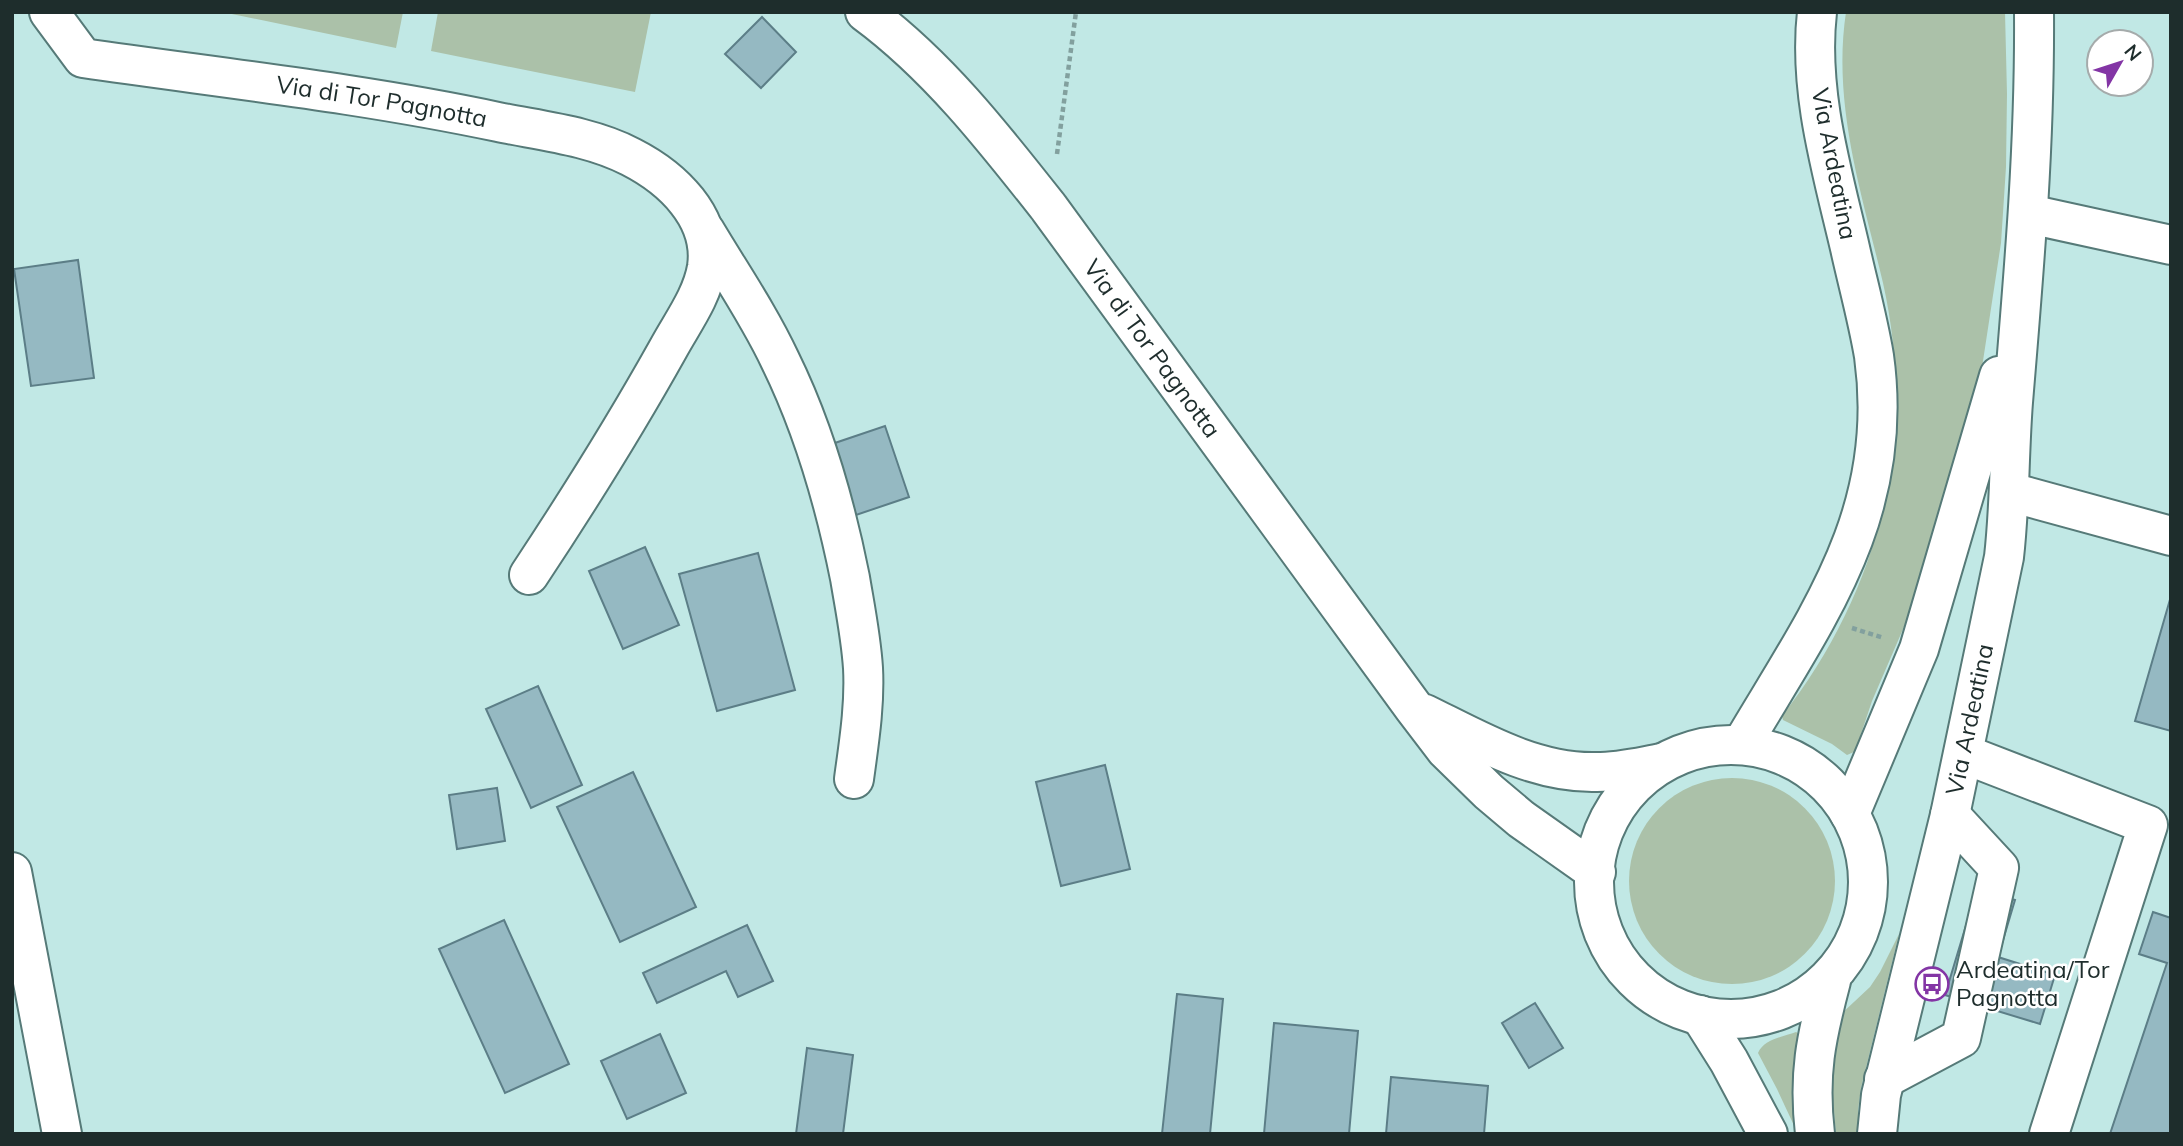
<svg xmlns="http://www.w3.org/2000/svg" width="2183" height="1146" viewBox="0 0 2183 1146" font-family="Mulish,sans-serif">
	<rect width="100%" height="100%" fill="#c1e8e5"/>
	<g fill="#abc1a9">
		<polygon points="222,12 403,12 396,48"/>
		<polygon points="438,12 651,12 635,92 431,51"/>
		<path d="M1846,12H2005L2007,94L2006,167L2001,243L1981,374L1919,592L1872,701L1856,749L1854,752L1847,755L1832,744L1783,720L1782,716C1880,591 1918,438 1883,283C1862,194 1832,105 1846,12Z"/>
		<circle cx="1732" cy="881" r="103"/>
		<polygon points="1899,934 1861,1088 1858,1110 1859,1134 1836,1134 1830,1066 1839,1016 1870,987 1880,972"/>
		<path d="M1796,1032L1801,1035L1798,1134L1777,1089L1758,1053C1764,1039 1783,1037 1796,1032Z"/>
	</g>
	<g fill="#95b9c2" stroke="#5c7e87" stroke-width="2">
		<polygon points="762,17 796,52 761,88 725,54"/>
		<polygon points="78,260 94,378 31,386 14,269"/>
		<polygon points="885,426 909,497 856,515 832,444"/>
		<polygon points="645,547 679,625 623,649 589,571"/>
		<polygon points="758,553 795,690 717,711 679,574"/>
		<polygon points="2171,596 2171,731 2135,721"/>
		<polygon points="538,686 582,785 531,808 486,709"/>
		<polygon points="1105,765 1130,869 1061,886 1036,782"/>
		<polygon points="633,772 696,907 620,942 557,807"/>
		<polygon points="497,788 505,841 457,849 449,795"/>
		<polygon points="1977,889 2015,900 1998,957 2055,975 2040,1024 1945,995"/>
		<polygon points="2153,912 2171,918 2171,1134 2110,1134 2167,963 2139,954"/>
		<polygon points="504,920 569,1064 505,1093 439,949"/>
		<polygon points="747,925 773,981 738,997 726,971 657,1003 643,973"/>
		<polygon points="1177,994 1223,999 1210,1134 1162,1134"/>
		<polygon points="1535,1003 1563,1048 1529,1068 1502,1023"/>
		<polygon points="1274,1023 1358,1031 1349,1134 1264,1134"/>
		<polygon points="660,1034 686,1093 627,1119 601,1061"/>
		<polygon points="807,1048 853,1055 843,1134 796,1134"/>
		<polygon points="1391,1077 1488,1086 1484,1134 1386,1134"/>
	</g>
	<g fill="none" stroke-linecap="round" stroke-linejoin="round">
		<defs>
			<g id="minor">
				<path id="s1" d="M49,12L83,58C221,78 361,93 498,122C542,131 591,136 631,157C672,178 714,217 707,267C702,297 682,323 668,349C625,426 578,501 529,575"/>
				<path id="s2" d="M865,12C937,65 994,138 1049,208L1414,708L1446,750L1489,792L1521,819L1596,872"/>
				<polyline points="2029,214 2171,245"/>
				<path d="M705,231C730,273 759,315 780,360C814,429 835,503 850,578C855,608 861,637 863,668C865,705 859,742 854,779"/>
				<polyline points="2010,492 2171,536"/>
				<path d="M1425,714C1478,740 1532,772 1592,772C1616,773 1639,767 1662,763"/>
				<polyline points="1964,754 2148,825 2049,1134"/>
				<polyline points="12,872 62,1134"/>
				<polyline points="1884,1079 1961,1038 1999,868 1950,815"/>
			</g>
			<g id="major">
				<path d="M1742,744C1817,617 1896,513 1874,356C1868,320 1858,284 1850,248C1832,171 1808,91 1817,12"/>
				<circle cx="1731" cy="882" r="137"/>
				<polyline points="1850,814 1919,649 1999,376"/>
				<polyline points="1700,1015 1729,1061 1768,1134"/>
				<path d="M1815,1134C1808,1074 1816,1038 1831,981"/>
				<path id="s3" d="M1877,1134L1881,1095L1950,815L2004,557C2010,505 2009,454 2013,402C2024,271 2035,144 2034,12"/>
			</g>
		</defs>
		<use href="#minor" stroke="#567a78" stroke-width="42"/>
		<use href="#major" stroke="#567a78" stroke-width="42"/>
		<g stroke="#82a09e" stroke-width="4.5" stroke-dasharray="5 3.5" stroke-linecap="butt">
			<polyline points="1057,154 1076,12"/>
			<polyline points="1852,628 1884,638"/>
		</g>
		<use href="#minor" stroke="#fff" stroke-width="38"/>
		<use href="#major" stroke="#fff" stroke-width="38"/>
	</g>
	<defs>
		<symbol id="bus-ring" viewBox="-11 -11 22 22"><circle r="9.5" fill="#fff" stroke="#8335a5" stroke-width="1.5"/><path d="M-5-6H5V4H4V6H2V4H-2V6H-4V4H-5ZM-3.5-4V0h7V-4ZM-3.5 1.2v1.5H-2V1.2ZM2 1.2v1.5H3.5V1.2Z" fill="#8335a5"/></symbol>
	</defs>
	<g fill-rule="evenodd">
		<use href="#bus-ring" x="1913" y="965" width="38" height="38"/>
	</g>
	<g text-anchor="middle" stroke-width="5" stroke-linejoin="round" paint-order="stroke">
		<g font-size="24" fill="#1e2d2c" stroke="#fff">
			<text dy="8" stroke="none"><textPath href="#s1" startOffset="359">Via di Tor Pagnotta</textPath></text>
			<text transform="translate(1834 164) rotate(79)" y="8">Via Ardeatina</text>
			<text dy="8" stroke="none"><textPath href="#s2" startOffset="444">Via di Tor Pagnotta</textPath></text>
			<text dy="8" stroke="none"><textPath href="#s3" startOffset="425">Via Ardeatina</textPath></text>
		</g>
		<g font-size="24" fill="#1e2d2c" stroke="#fff" text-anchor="start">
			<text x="1956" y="978">Ardeatina/Tor<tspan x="1956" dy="28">Pagnotta</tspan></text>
		</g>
	</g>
	<rect width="2183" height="1146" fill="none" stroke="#1e2d2c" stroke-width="28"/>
	<g transform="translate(2120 63) rotate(51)"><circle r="33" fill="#ffffff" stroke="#a5abab" stroke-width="2"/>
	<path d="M0-5L12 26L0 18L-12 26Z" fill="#8335a5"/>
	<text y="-10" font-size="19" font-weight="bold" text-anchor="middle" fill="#1e2d2c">N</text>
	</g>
</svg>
